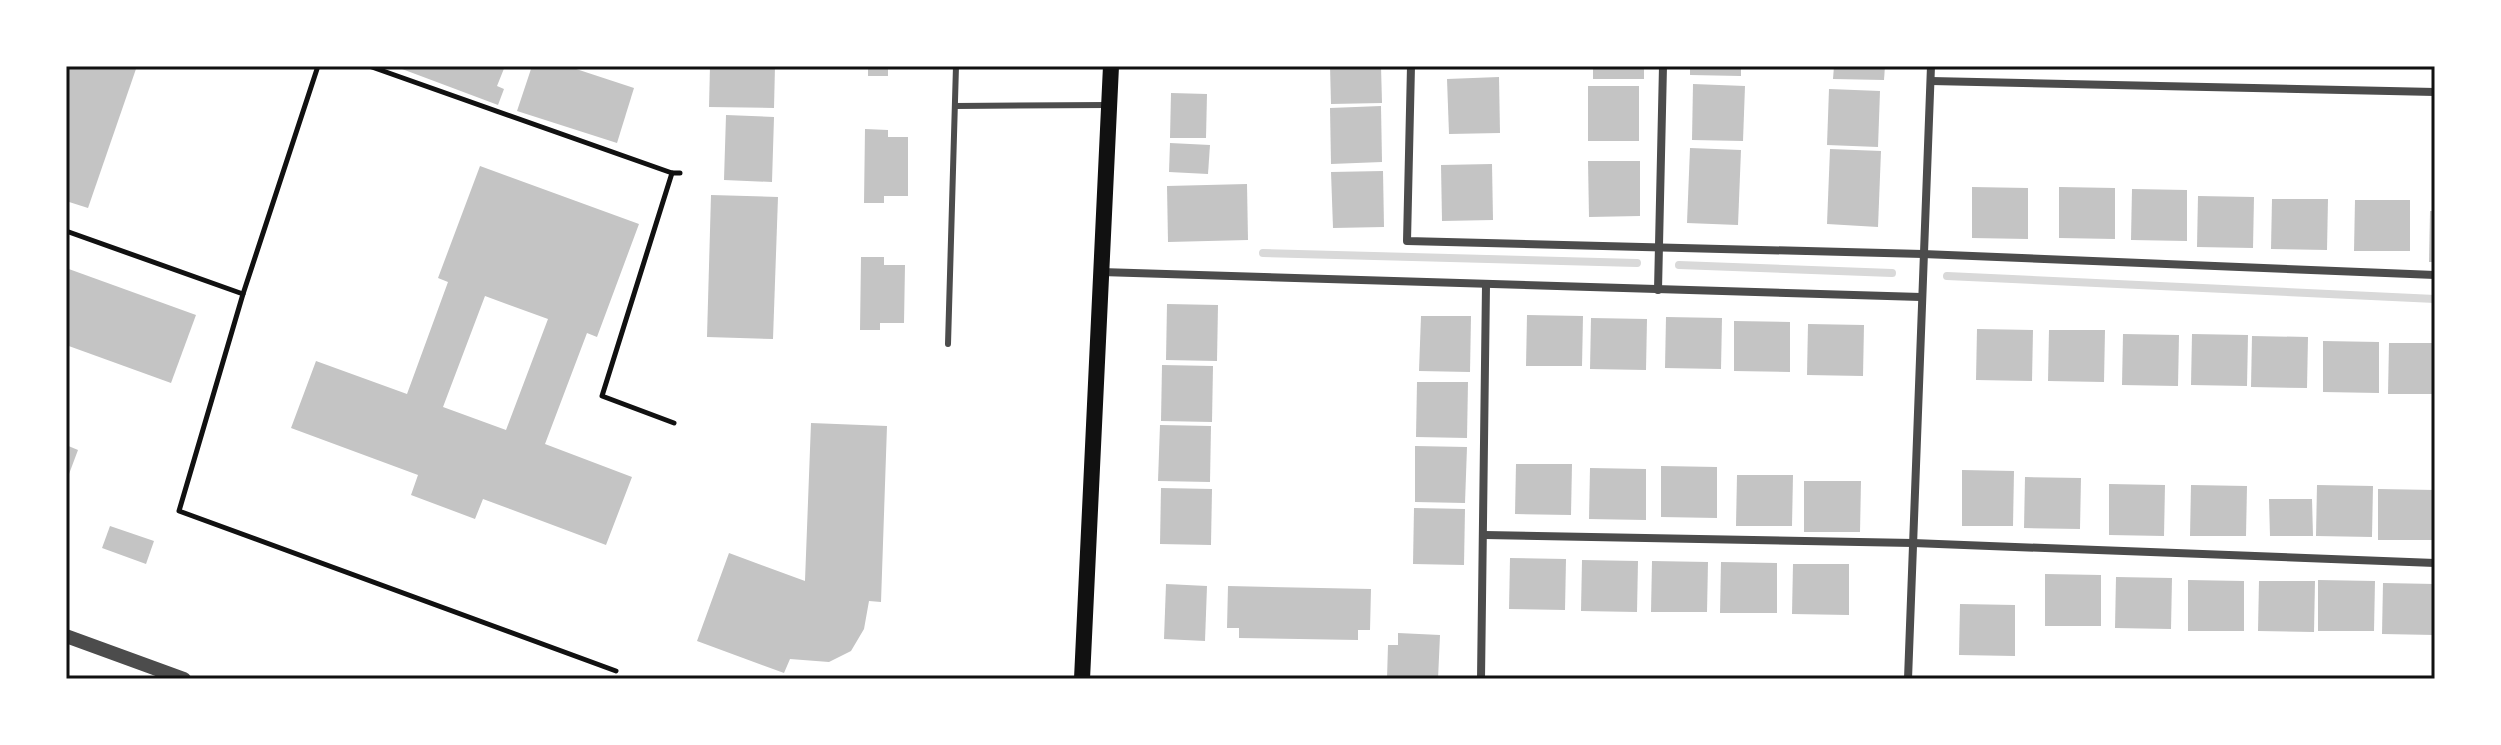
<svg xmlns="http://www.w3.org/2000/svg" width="2501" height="745" viewBox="0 0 2501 745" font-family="Roboto,sans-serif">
	<rect width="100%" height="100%" fill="#fff"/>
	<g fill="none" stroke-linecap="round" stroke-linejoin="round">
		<g stroke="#d9d9d9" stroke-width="8">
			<polyline points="1263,253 1637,263"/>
			<polyline points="1679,265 1892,273"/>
			<polyline points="1947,276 2435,299"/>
		</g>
	</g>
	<g fill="#c4c4c4" fill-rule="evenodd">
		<polygon points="66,66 137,66 88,208 66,201"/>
		<polygon points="394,66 505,66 497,86 504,89 498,105"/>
		<polygon points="532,66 567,66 634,88 617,143 517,111"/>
		<polygon points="710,66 775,66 774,108 709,107"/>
		<rect x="868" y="66" width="20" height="10"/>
		<polygon points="1330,66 1381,66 1382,103 1331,104"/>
		<rect x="1448" y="66" width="52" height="3"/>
		<rect x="1593" y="66" width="51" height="13"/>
		<polygon points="1690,66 1741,66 1741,76 1690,75"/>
		<polygon points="1834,66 1885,66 1884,80 1833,79"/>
		<polygon points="1499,77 1500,133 1449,134 1447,79"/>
		<polygon points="1693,84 1745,86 1743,141 1692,140"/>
		<rect x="1588" y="86" width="51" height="55"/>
		<polygon points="1829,89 1880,91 1878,147 1827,145"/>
		<polygon points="1171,93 1207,94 1206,138 1170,138"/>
		<polygon points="1381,106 1382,162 1331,164 1330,108"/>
		<polygon points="726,115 774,117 772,182 724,180"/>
		<polygon points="865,129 888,130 888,137 908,137 908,196 884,196 884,203 864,203"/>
		<polygon points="1170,143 1210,145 1208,174 1169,172"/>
		<polygon points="1690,148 1741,150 1738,225 1687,223"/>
		<polygon points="1830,149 1881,151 1878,227 1827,224"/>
		<polygon points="1588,161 1640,161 1640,216 1589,217"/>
		<polygon points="1492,164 1493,220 1442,221 1441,165"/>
		<path d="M480,166L639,224L597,337L587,333L545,444L632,477L606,545L483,499L475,519L411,495L418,475L291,428L316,361L407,394L448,282L438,278ZM485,296L548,319L506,430L443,407Z"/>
		<polygon points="1383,171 1384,227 1333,228 1331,172"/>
		<polygon points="1247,184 1248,240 1168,242 1167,186"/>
		<polygon points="1972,187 2028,188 2028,239 1972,238"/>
		<polygon points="2059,187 2115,188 2115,239 2059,238"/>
		<polygon points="2132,189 2187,190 2187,241 2131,240"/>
		<polygon points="711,195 778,197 773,339 707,337"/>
		<polygon points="2198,196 2254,197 2253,248 2197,247"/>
		<polygon points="2272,199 2328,199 2327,250 2271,249"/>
		<polygon points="2355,200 2410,200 2410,251 2354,251"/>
		<polygon points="2430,211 2435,211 2435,262 2429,262"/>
		<polygon points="861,257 884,257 884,265 905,265 904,323 880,323 880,330 860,330"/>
		<polygon points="66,268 196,315 171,383 66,345"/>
		<polygon points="1167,304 1218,305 1217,361 1166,360"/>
		<polygon points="1527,315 1583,316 1582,366 1526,366"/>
		<polygon points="1421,316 1471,316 1470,372 1419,371"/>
		<polygon points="1666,317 1722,318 1721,369 1665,368"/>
		<polygon points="1591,318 1647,319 1646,370 1590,369"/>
		<polygon points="1734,321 1790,322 1790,372 1734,371"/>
		<polygon points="1808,324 1864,325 1863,376 1807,375"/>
		<polygon points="1977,329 2033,330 2032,381 1976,380"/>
		<polygon points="2049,330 2105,330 2104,382 2048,381"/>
		<polygon points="2123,334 2179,335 2178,386 2122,385"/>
		<polygon points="2192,334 2248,335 2247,386 2191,385"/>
		<polygon points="2252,336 2308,337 2307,388 2251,387"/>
		<polygon points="2323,341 2379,342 2379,393 2323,392"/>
		<polygon points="2389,343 2435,343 2435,394 2388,394"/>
		<polygon points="1162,365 1213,366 1212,422 1161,421"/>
		<polygon points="1417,382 1468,382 1467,438 1416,437"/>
		<polygon points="811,423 887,426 881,602 869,601 864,629 851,651 829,662 790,659 784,673 697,641 729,553 805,581"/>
		<polygon points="1160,425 1211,426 1210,482 1158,481"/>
		<polygon points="66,445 78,450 66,482"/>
		<polygon points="1415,446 1467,447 1465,503 1415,502"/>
		<polygon points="1516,464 1572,464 1571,515 1515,514"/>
		<polygon points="1661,466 1717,467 1717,518 1661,517"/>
		<polygon points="1590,468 1646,469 1646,520 1589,519"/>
		<polygon points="1962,470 2014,471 2013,526 1962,526"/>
		<polygon points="1737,475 1793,475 1792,526 1736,526"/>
		<polygon points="2025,477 2081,478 2080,529 2024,528"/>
		<polygon points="1804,481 1861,481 1860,532 1804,532"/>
		<polygon points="2109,484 2165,485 2164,536 2109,535"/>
		<polygon points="2191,485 2247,486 2246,536 2190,536"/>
		<polygon points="2317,485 2373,486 2372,537 2316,536"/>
		<polygon points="1161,488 1212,489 1211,545 1160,544"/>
		<polygon points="2378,489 2435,490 2434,540 2378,540"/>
		<polygon points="2269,499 2312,499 2313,536 2270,536"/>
		<polygon points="1414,508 1465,509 1464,565 1413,564"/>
		<polygon points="110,526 154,541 146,564 102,548"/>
		<polygon points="1510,558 1566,559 1565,610 1509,609"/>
		<polygon points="1582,560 1638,561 1637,612 1581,611"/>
		<polygon points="1652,561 1708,562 1707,612 1651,612"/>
		<polygon points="1721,562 1777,563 1777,613 1720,613"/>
		<polygon points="1793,564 1849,564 1849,615 1792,614"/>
		<polygon points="2045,574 2101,575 2101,626 2045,626"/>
		<polygon points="2116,577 2172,578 2171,629 2115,628"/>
		<polygon points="2188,580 2244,581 2244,631 2188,631"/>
		<polygon points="2318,580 2375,581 2374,631 2318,631"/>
		<polygon points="2259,581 2315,581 2314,632 2258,631"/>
		<polygon points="2383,583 2435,584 2435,635 2382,634"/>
		<polygon points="1166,584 1207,586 1205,641 1164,639"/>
		<polygon points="1228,586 1371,589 1370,630 1358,630 1358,640 1239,638 1239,628 1227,628"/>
		<polygon points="1960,604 2015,605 2015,656 1959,655"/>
		<polygon points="1398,633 1440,635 1438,679 1387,679 1388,645 1398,645"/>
	</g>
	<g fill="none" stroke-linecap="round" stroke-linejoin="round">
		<g stroke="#111" stroke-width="5">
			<polyline points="318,66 243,294 179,511 616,671"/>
			<polyline points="369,66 672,173 680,173"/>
			<polyline points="672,173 602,396 674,423"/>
			<polyline points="66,231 243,294"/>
		</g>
		<g stroke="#4c4c4c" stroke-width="6">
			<polyline points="955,106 1108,105"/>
			<polyline points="948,344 956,66"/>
		</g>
		<g stroke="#4c4c4c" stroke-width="8">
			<polyline points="1411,66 1407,241 1923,254 2435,275"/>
			<polyline points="1931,81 2435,92"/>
			<polyline points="1101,272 1921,297"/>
			<polyline points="1658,290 1663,66"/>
			<polyline points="1485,535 1913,543 2435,563"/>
			<polyline points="1481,679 1486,285"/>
			<polyline points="1908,679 1931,66"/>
		</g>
		<polyline stroke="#4c4c4c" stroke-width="14" points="66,636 184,679"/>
		<polyline stroke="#111" stroke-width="16" points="1082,679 1111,66"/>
	</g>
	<rect width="2501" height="745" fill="none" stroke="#ffffff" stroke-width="136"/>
	<rect x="68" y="68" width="2365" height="609" fill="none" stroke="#111" stroke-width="3"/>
</svg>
